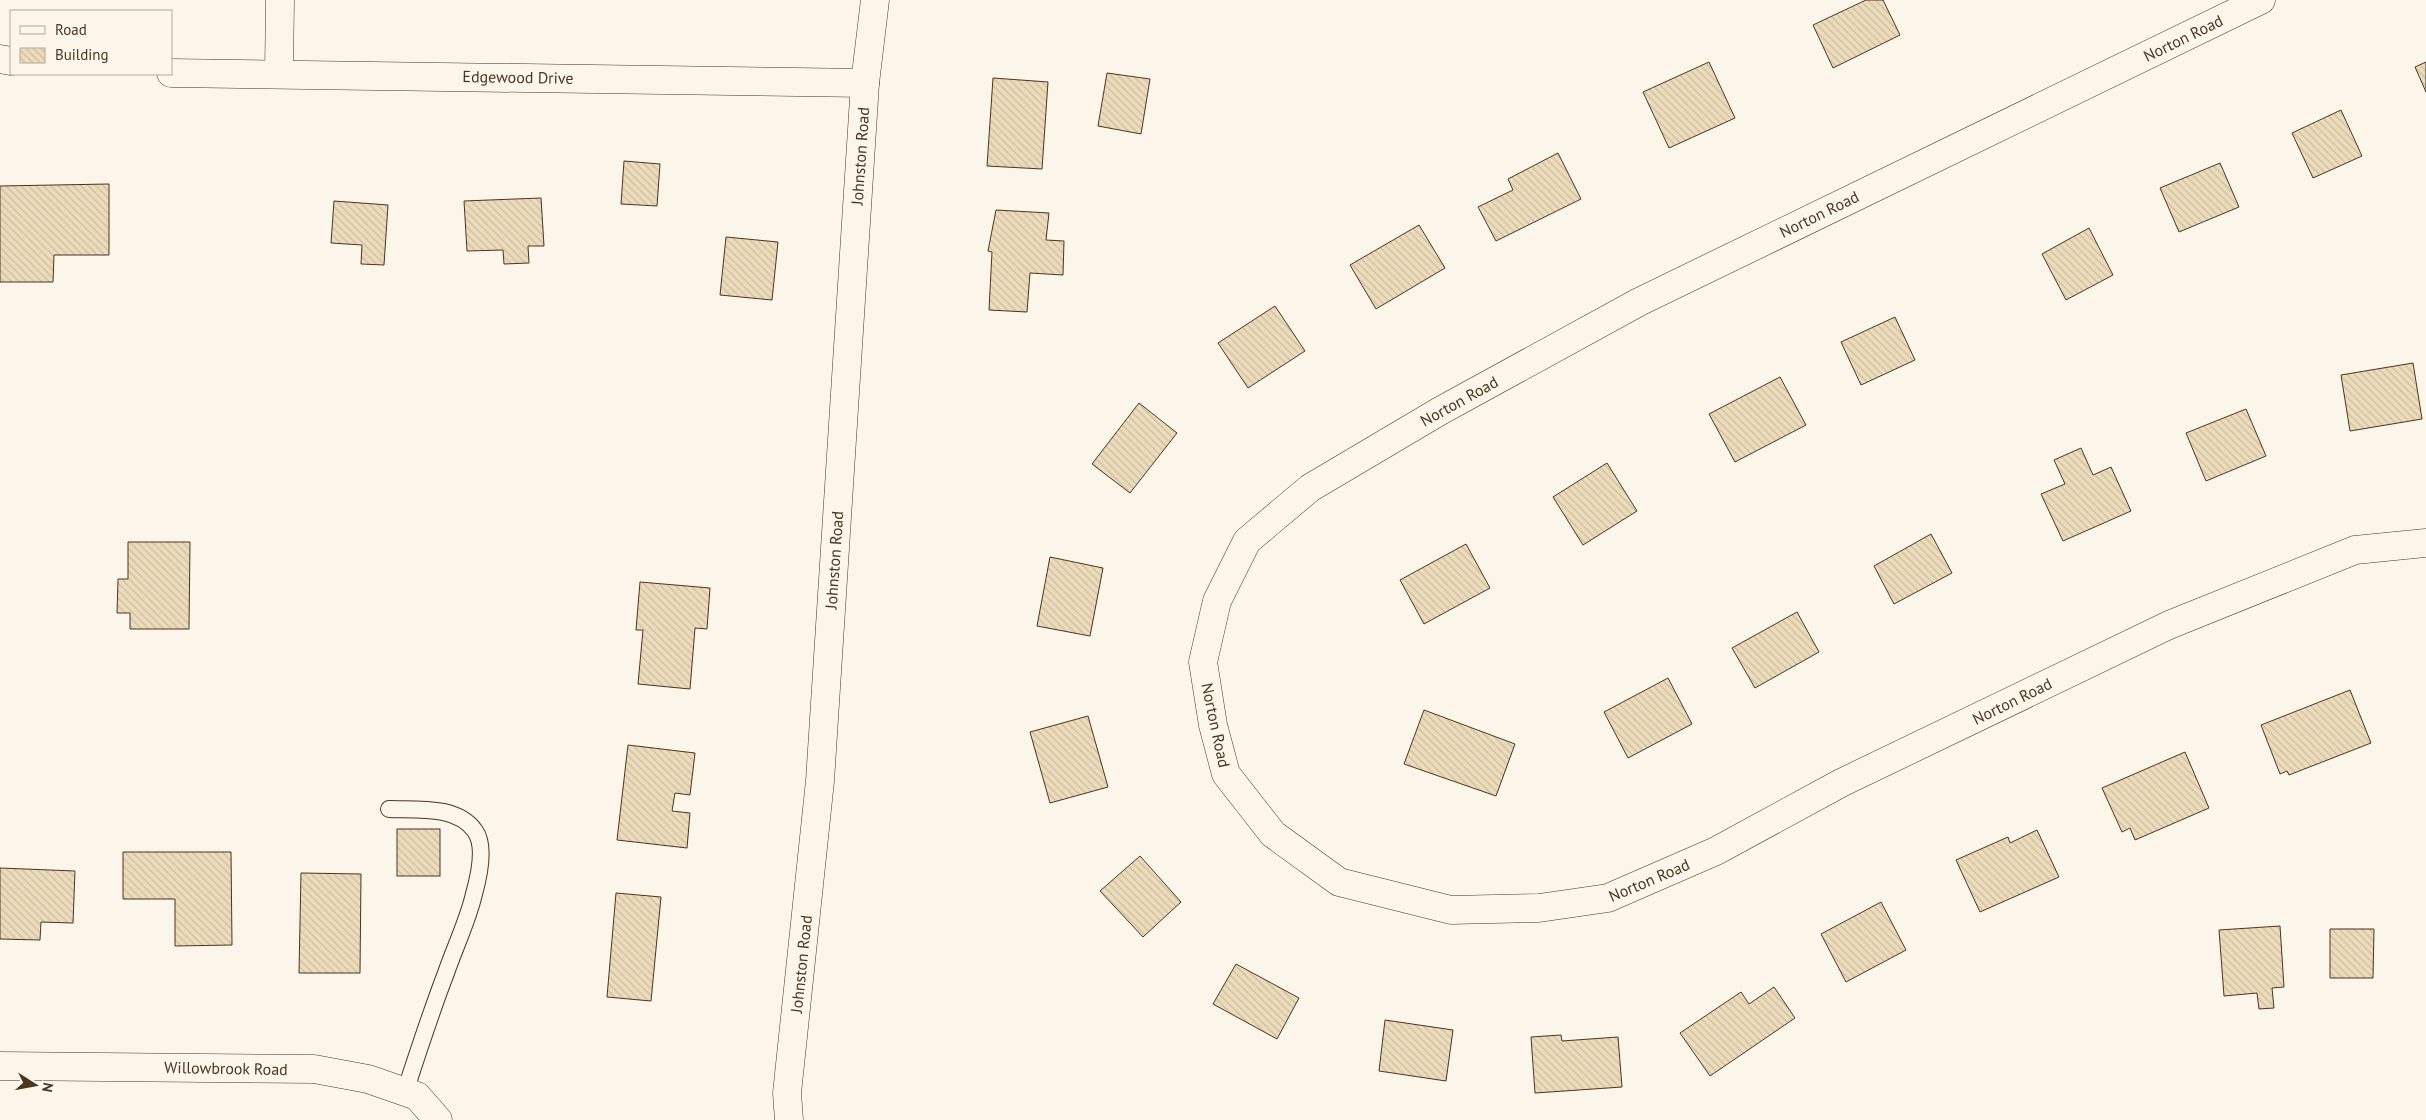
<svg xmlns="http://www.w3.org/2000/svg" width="2426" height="1120" viewBox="0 0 2426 1120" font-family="'PT Sans',sans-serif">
	<defs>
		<pattern id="building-back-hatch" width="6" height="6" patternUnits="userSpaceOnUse" patternTransform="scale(1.25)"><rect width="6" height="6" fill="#ecdcbc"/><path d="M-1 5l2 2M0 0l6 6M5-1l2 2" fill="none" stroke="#ccbda1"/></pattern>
	</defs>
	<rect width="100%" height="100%" fill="#fbf6e9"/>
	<g fill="url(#building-back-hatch)" stroke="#4a3520">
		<polygon points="1866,0 1883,0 1900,35 1833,68 1813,25"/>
		<polygon points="1709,62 1735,118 1669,148 1643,92"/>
		<polygon points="2426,62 2426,92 2415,67"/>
		<polygon points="1107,73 1150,79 1141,134 1098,126"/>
		<polygon points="993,78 1048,82 1042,169 987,166"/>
		<polygon points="2341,110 2362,156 2313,178 2292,133"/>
		<polygon points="1558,153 1581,199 1496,241 1478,207 1513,190 1508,179"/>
		<polygon points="624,161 660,164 657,206 621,204"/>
		<polygon points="2220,163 2239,207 2179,232 2160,188"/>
		<polygon points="109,184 109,255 54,255 53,282 0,282 0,186"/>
		<polygon points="541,198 544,246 528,246 529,263 504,264 503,250 467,251 464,201"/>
		<polygon points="334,201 388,205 384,265 361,264 362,245 331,243"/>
		<polygon points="996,210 1049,213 1046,240 1064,241 1063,275 1030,273 1027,312 989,310 992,252 988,251"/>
		<polygon points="1419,225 1445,268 1376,309 1350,265"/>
		<polygon points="2089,228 2113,275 2066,300 2042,254"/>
		<polygon points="726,237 778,242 772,300 720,295"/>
		<polygon points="1275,306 1305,351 1248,388 1218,343"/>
		<polygon points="1895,317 1915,360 1861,385 1841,342"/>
		<polygon points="2413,363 2422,419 2350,431 2341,375"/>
		<polygon points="1780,377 1806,425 1735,462 1709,414"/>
		<polygon points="1139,403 1177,433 1130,493 1092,464"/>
		<polygon points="2246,409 2266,456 2206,481 2186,433"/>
		<polygon points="2081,448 2093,475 2111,467 2131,511 2063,541 2041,494 2065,484 2054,460"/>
		<polygon points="1607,463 1637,511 1583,545 1553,497"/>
		<polygon points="1931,534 1952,573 1894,604 1874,566"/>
		<polygon points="128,542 190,542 189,629 130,629 130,613 117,613 118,579 128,579"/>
		<polygon points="1466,544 1490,588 1424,624 1400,580"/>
		<polygon points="1050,557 1103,568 1090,636 1037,626"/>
		<polygon points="640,582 710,588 707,629 695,628 690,689 638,684 643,630 636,630"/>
		<polygon points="1797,612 1819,652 1755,688 1732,648"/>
		<polygon points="1668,678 1692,724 1628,758 1604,712"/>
		<polygon points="2350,690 2371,743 2289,775 2287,771 2280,774 2261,725"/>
		<polygon points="1424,710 1515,744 1496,796 1404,764"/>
		<polygon points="1088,716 1108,787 1050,803 1030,732"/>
		<polygon points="628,745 695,753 690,795 675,793 672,811 690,813 687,848 617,840"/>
		<polygon points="2185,752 2209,808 2135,840 2130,828 2122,832 2102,788"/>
		<rect x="397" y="829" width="43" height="47"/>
		<polygon points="2037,830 2059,877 1980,912 1956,860 2008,837 2010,843"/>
		<polygon points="123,852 231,852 232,945 175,946 175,899 123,899"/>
		<polygon points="1140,856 1181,902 1143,937 1100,891"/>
		<polygon points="0,868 75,871 73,923 41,922 40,940 0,939"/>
		<polygon points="301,873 361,874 360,973 299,973"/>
		<polygon points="616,893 661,897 651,1001 607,997"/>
		<polygon points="1881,902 1906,950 1846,982 1821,934"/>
		<polygon points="2280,926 2284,987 2272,988 2274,1008 2259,1009 2257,993 2224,996 2219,930"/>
		<polygon points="2330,929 2374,929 2373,978 2330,978"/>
		<polygon points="1236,964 1299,998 1277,1039 1213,1004"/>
		<polygon points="1774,987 1795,1018 1710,1076 1680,1033 1741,992 1749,1004"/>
		<polygon points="1385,1020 1453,1030 1446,1081 1379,1071"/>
		<polygon points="1561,1035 1562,1041 1618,1037 1622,1087 1535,1093 1531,1037"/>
	</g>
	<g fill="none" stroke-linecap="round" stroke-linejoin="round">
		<defs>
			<path id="lane" d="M389,809C416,810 457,805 475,831C486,846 479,876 474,894C468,920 455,947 446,973C431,1012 418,1052 405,1092"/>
			<g id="street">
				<polyline points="2261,0 1639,302 1440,411 1310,488 1247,541 1217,601 1203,662 1213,725 1226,774 1273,834 1339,882 1451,910 1539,908 1608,898 1716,851 1841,783 2169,625 2355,550 2426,543"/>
				<polyline points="0,59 11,61"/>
				<polyline points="171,73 865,83"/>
				<polyline points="279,73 280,0"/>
				<polyline points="0,1066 314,1069 368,1079 417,1096 438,1120"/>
			</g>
			<polyline id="secondary" points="789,1120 787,1093 820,781 865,83 875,0"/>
		</defs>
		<use href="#lane" stroke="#4a3520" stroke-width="18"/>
		<use href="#street" stroke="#4a3520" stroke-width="29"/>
		<use href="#secondary" stroke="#4a3520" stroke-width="29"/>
		<use href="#lane" stroke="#fbf6e9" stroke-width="16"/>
		<use href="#street" stroke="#fbf6e9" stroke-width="28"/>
		<use href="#secondary" stroke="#fbf6e9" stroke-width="28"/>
	</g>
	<g text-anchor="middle" stroke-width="4" stroke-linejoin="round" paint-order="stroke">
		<g font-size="16" fill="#4a3520" stroke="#fbf6e9">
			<text transform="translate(2183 38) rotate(-26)" y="6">Norton Road</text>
			<text transform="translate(518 77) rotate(1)" y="6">Edgewood Drive</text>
			<text transform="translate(860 156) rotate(-86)" y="6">Johnston Road</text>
			<text transform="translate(1819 214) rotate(-26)" y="6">Norton Road</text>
			<text transform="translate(1459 401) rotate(-29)" y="6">Norton Road</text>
			<text transform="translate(834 560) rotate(-86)" y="6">Johnston Road</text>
			<text transform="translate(2012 701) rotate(-26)" y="6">Norton Road</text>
			<text transform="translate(1216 725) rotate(78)" y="6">Norton Road</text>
			<text transform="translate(1649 880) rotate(-23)" y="6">Norton Road</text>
			<text transform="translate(801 964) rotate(-84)" y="6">Johnston Road</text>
			<text transform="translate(226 1068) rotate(1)" y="6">Willowbrook Road</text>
		</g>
	</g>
	<rect x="10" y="10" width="162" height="65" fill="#fbf6e9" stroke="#b4a999"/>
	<rect x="20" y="26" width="25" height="8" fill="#fbf6e9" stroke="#b4a999"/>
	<text x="55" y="35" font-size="15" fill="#4a3520">Road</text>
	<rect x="20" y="48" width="25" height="15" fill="url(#building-back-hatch)" stroke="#b4a999"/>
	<text x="55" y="60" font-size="15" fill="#4a3520">Building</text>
	<g transform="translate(35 1085) rotate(101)" stroke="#fbf6e9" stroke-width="4" paint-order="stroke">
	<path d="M0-4L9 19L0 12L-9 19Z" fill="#4a3520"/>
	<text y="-8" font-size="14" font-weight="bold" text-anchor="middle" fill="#4a3520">N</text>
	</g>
</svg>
